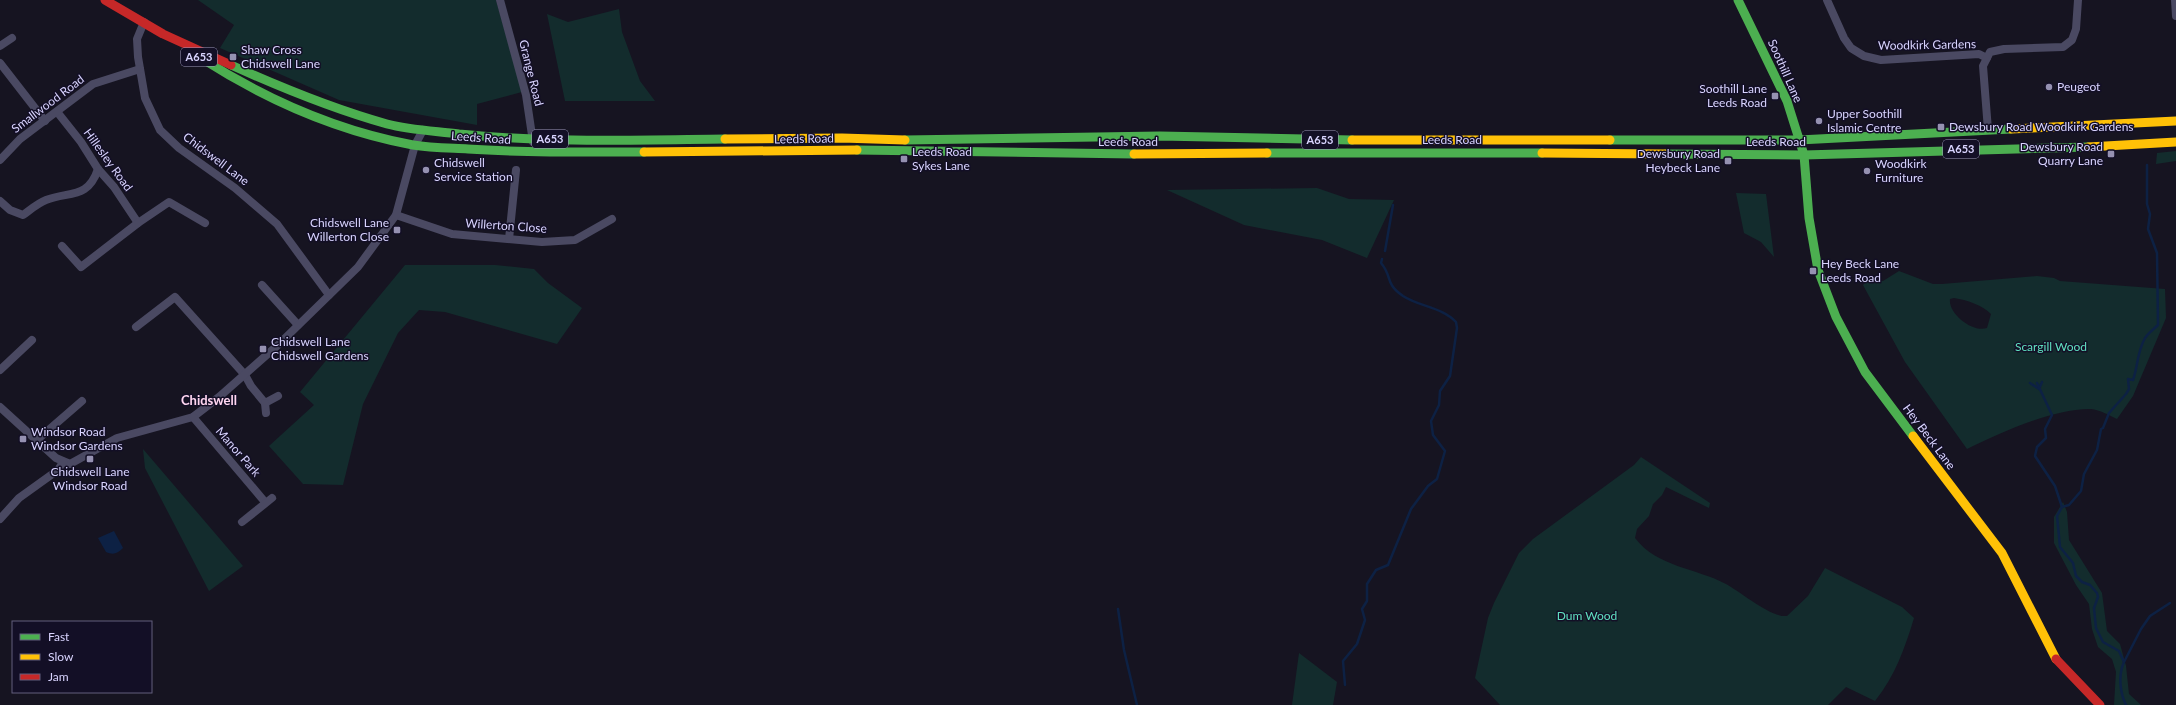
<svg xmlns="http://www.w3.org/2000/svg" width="2176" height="705" viewBox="0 0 2176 705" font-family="Lato,sans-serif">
	<rect width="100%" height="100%" fill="#161421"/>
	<g fill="#132c2d" fill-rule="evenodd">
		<polygon points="198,0 496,0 522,92 477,104 477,125 339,100 220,48 234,25"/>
		<polygon points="619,9 622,32 640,81 655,101 565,101 547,14 568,22"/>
		<polygon points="2176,151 2176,161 2156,164 2157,153"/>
		<polygon points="1317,188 1349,199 1394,200 1367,258 1322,240 1244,225 1167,190"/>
		<polygon points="1736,193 1766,194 1774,257 1761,242 1744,233"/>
		<polygon points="405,265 495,265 534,269 548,283 582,308 557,344 445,312 419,310 398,333 363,404 343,485 303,484 269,446 314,405 300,392"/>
		<path d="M1899,271L1933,284H1942L2037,276L2054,278L2060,281L2165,289L2166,318L2133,396L2117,419C2109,415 2100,410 2091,409C2054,408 2000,433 1967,449L1905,362L1863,285L1867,281H1883ZM1954,298C1967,300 1982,305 1991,314L1987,328C1973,333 1948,314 1950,299Z"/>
		<polygon points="143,449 243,566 209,591 145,468"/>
		<path d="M1641,457L1710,503L1709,508L1666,487L1662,495L1653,504L1649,516L1637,529L1635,538C1657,567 1696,568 1726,584C1741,592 1771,618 1787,616L1808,596L1825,568L1902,607L1914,618C1905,648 1895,676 1875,701L1846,687L1828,705H1500L1475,678L1488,618L1494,603L1519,553L1533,539L1634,465Z"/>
		<polygon points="2063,502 2067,512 2069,540 2102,593 2107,631 2120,644 2126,666 2129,694 2141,705 2114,705 2116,672 2112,659 2098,647 2092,629 2089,604 2076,585 2054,543 2054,517"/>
		<polygon points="1299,653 1337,682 1333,705 1292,705"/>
	</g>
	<path fill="#0d2144" d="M114,531L123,548C117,554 113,555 106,552L98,538Z"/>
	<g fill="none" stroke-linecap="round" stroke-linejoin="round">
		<g stroke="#0d2144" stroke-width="2.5">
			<polyline points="1385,251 1393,205"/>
			<polyline points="2030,383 2039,389 2042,382"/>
			<path d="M2037,383L2052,415L2045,429L2046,438L2037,447L2035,456L2055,486L2062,507L2057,516L2060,547L2073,563L2076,576L2082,582L2090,585L2097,593L2098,597L2094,608L2096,628L2103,642L2119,651L2124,662C2118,675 2120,693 2126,705"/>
			<path d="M2062,507L2069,505L2081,491L2084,474L2097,450L2101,429L2103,428L2109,413L2126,394L2129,389L2128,379L2133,380C2138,366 2137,352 2145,338C2148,333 2154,329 2158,325L2157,253L2148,229L2150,214L2147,204V165"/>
			<polyline points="1118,609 1124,650 1137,705"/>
			<polyline points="2124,662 2141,629 2150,616 2170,603"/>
			<path d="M1345,685L1343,661L1357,644L1365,620L1362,609L1367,601V584L1376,570L1388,565L1411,509L1428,486L1437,479L1445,451L1433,435L1431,421L1439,405L1440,391L1450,376L1457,328L1456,322C1442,307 1420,307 1403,296C1384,283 1393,277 1381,263L1382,259"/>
		</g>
		<g stroke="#4a4962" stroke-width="8">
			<polyline points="500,0 526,95 533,142"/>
			<polyline points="1827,0 1844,38 1851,48 1864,56 1881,60 1979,54 1987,58"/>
			<polyline points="2175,0 2176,16"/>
			<polyline points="144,22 137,39 138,57 145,98 160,130 179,148 235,188 277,224 329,295"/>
			<polyline points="0,46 12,38"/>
			<polyline points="0,63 45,121"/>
			<polyline points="58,113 81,142 98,169 114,187 138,223"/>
			<polyline points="1988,130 1983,66 1990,52 2004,49 2063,47 2072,40 2076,29 2078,0"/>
			<polyline points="0,160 20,139 93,84 140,69"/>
			<path d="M0,201L10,210L23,215C30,210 38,203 46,200C70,191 88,199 98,169"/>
			<polyline points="396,215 452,234 542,242 575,240 612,219"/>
			<polyline points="509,239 516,170"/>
			<polyline points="62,246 81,267 138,223 169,202 205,223"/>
			<polyline points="262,285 298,325"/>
			<polyline points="136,327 175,297 245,375 251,386 265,403 278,396"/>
			<polyline points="0,370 32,340"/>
			<polyline points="265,403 266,413"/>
			<polyline points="0,407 56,458 70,464 117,438 193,417 219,397 278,345 358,267 396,215 415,145 423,130"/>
			<polyline points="193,417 265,502"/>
			<polyline points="37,440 82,401"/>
			<polyline points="0,519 19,498 58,470 63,462"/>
			<polyline points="242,522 272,498"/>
		</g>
		<g stroke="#4caf50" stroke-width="9">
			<polyline points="1738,0 1787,101 1804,155 1809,218 1818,270 1836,317 1865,372 1913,436"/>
			<path d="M201,58C265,99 338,131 413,145C431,148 450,148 468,149C526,153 585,152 644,152"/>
			<path d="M231,65C282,88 333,109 387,124C410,130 435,131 459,134C547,143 637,140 725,139"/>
			<polyline points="905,140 1160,136 1352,140"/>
			<polyline points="1610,140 1799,140 2011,129"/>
			<polyline points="857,150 1134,154"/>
			<polyline points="1267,153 1542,153"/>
			<polyline points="1666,154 1804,155 2088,147"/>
		</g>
		<g stroke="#ffc107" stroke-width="9">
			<polyline points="2011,129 2176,121"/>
			<polyline points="725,139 842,138 905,140"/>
			<polyline points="1352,140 1610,140"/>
			<polyline points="2088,147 2176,142"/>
			<polyline points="644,152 857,150"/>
			<polyline points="1542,153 1666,154"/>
			<polyline points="1134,154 1267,153"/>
			<polyline points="1913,436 2002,553 2056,659"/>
		</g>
		<g stroke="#c62828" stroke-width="9">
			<polyline points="105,0 163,34 231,65"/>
			<polyline points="2056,659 2100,705"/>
		</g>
	</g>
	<g fill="#9591b1" stroke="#130f26" stroke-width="1.5">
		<rect x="229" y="53" width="8" height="8" rx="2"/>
		<circle cx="2049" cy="87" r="4"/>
		<rect x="1771" y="92" width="8" height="8" rx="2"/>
		<circle cx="1819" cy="121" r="4"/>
		<rect x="1937" y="123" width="8" height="8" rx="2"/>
		<rect x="2107" y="150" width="8" height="8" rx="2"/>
		<rect x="900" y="155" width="8" height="8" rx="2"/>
		<rect x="1724" y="157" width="8" height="8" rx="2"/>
		<circle cx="426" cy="170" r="4"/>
		<circle cx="1867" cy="171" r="4"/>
		<rect x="393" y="226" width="8" height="8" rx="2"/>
		<rect x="1809" y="267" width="8" height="8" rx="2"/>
		<rect x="259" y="345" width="8" height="8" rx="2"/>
		<rect x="19" y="435" width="8" height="8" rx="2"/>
		<rect x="86" y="455" width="8" height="8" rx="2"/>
	</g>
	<g text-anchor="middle" stroke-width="3" stroke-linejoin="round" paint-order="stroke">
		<g fill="#130f26" stroke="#9e99be" stroke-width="1">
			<rect x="181" y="48" width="36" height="18" rx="3"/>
			<rect x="532" y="130" width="36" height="18" rx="3"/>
			<rect x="1302" y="131" width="36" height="18" rx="3"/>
			<rect x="1943" y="140" width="36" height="18" rx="3"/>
		</g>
		<g font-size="11" font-weight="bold" fill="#d9d4ff">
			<text x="199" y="61">A653</text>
			<text x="550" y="143">A653</text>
			<text x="1320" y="144">A653</text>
			<text x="1961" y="153">A653</text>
		</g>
		<g font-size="12" fill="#d9d4ff" stroke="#130f26">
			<text transform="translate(1927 45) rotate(-1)" y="4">Woodkirk Gardens</text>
			<text transform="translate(1785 71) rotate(66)" y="4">Soothill Lane</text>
			<text transform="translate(531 73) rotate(76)" y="4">Grange Road</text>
			<text transform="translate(48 104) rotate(-37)" y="4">Smallwood Road</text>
			<text transform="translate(481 138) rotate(4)" y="4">Leeds Road</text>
			<text transform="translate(804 139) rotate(-1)" y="4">Leeds Road</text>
			<text x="1452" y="144">Leeds Road</text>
			<text x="1128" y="146">Leeds Road</text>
			<text x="1776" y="146">Leeds Road</text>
			<text transform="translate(216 159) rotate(37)" y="4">Chidswell Lane</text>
			<text transform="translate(108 160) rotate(54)" y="4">Hillesley Road</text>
			<text transform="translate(506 226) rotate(4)" y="4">Willerton Close</text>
			<text transform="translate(1929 437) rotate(53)" y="4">Hey Beck Lane</text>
			<text transform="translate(238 452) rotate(49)" y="4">Manor Park</text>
		</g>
		<g font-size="12" fill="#d9d4ff" stroke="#130f26" text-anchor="start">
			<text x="241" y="54">Shaw Cross<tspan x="241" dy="14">Chidswell Lane</tspan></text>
			<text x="2057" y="91">Peugeot</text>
			<text x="1767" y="93" text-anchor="end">Soothill Lane<tspan x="1767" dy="14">Leeds Road</tspan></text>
			<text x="1827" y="118">Upper Soothill<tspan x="1827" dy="14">Islamic Centre</tspan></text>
			<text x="1949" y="131">Dewsbury Road Woodkirk Gardens</text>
			<text x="2103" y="151" text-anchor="end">Dewsbury Road<tspan x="2103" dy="14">Quarry Lane</tspan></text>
			<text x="912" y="156">Leeds Road<tspan x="912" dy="14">Sykes Lane</tspan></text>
			<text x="1720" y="158" text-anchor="end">Dewsbury Road<tspan x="1720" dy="14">Heybeck Lane</tspan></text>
			<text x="434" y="167">Chidswell<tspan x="434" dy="14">Service Station</tspan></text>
			<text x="1875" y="168">Woodkirk<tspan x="1875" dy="14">Furniture</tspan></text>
			<text x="389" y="227" text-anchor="end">Chidswell Lane<tspan x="389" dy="14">Willerton Close</tspan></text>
			<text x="1821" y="268">Hey Beck Lane<tspan x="1821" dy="14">Leeds Road</tspan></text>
			<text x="271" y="346">Chidswell Lane<tspan x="271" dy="14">Chidswell Gardens</tspan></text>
			<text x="31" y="436">Windsor Road<tspan x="31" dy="14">Windsor Gardens</tspan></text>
			<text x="90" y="476" text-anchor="middle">Chidswell Lane<tspan x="90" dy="14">Windsor Road</tspan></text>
		</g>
		<g font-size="12" fill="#5fe0c0" stroke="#130f26">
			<text x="2051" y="351">Scargill Wood</text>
			<text x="1587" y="620">Dum Wood</text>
		</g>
		<g font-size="13" font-weight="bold" fill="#ffd6f0" stroke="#130f26">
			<text x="209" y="405">Chidswell</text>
		</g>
	</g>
	<rect x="12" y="621" width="140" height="72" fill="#130f26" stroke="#625e7d"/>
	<rect x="20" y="634" width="20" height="6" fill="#4caf50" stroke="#625e7d"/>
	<text x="48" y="641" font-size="12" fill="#d9d4ff">Fast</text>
	<rect x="20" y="654" width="20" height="6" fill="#ffc107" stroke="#625e7d"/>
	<text x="48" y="661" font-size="12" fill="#d9d4ff">Slow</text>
	<rect x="20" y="674" width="20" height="6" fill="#c62828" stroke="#625e7d"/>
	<text x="48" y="681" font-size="12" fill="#d9d4ff">Jam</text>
</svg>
